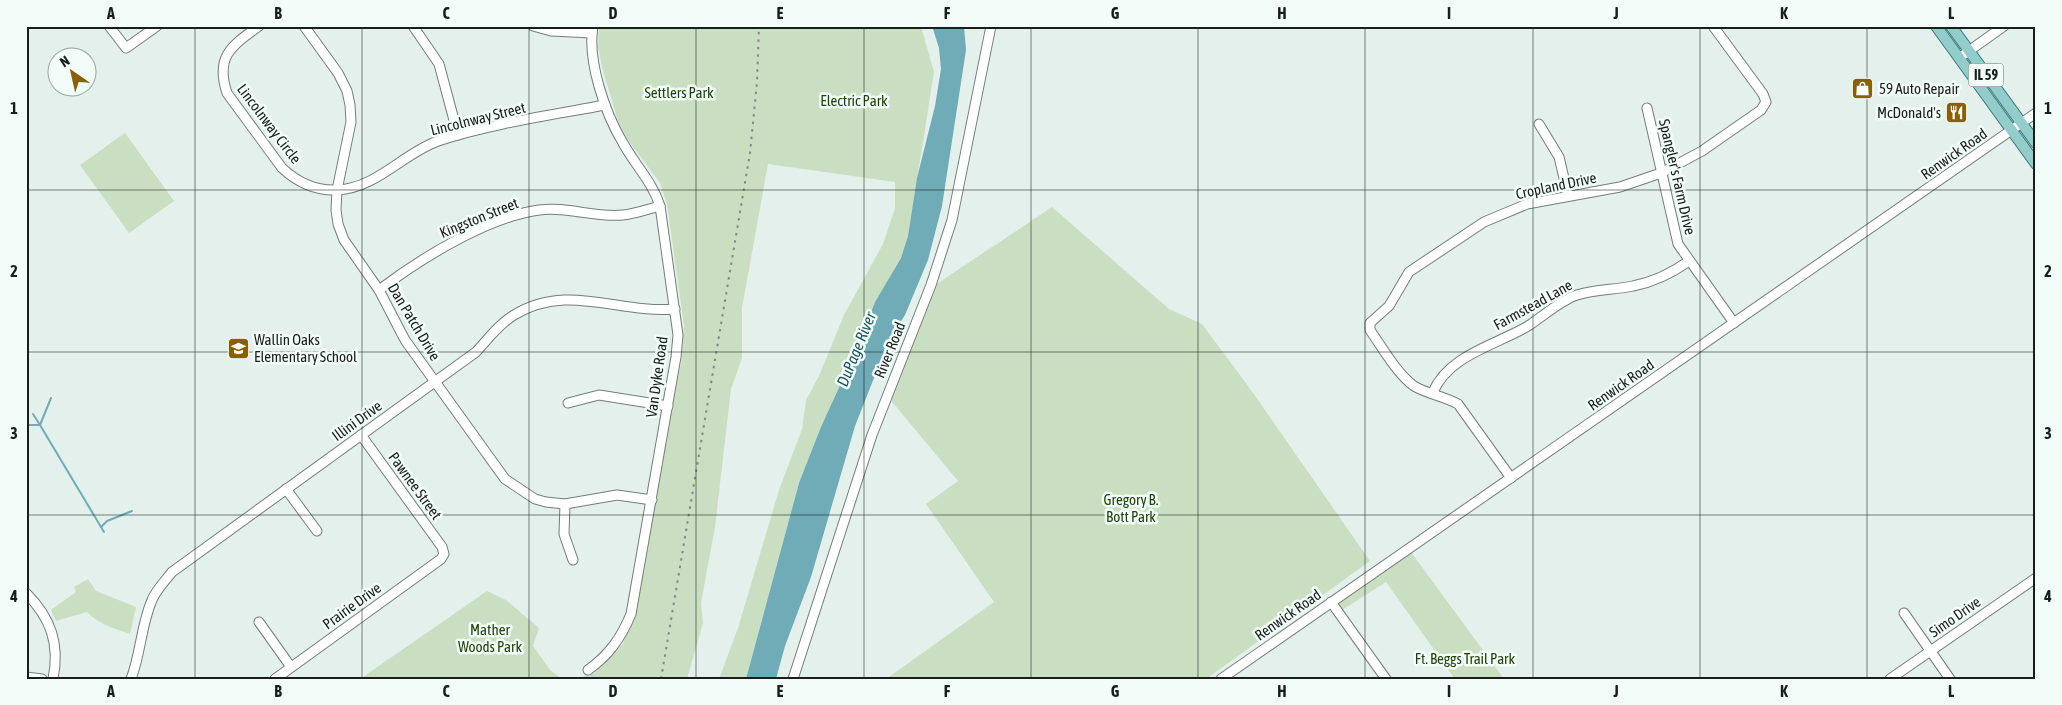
<svg xmlns="http://www.w3.org/2000/svg" width="2062" height="705" viewBox="0 0 2062 705" font-family="'Asap Condensed',sans-serif">
	<rect width="100%" height="100%" fill="#e4f0ec"/>
	<g fill="#cadfc1">
		<polygon points="599,26 921,26 934,72 908,236 901,258 875,302 859,344 799,483 746,679 719,679 738,628 779,490 802,429 806,400 819,376 844,315 883,244 895,208 895,182 768,164 742,308 742,358 731,389 715,527 701,603 703,623 687,679 581,679 591,671 594,674 623,644 638,599 673,394 681,365 684,326 667,204 660,183 628,140 618,121 602,67 598,46"/>
		<polygon points="125,133 174,201 129,233 80,165"/>
		<polygon points="1052,207 1169,309 1202,324 1251,390 1370,561 1206,679 886,679 994,602 926,504 958,481 888,397 932,287"/>
		<polygon points="1408,548 1504,679 1455,679 1386,582 1342,610 1335,599"/>
		<path d="M88,579L96,591L136,607L130,634C116,629 98,624 87,612L56,621L51,610L76,592L74,587Z"/>
		<polygon points="487,591 506,600 539,628 533,646 550,670 562,679 360,679"/>
	</g>
	<polygon fill="#6facb7" points="932,26 964,26 966,50 942,206 928,260 905,315 889,340 855,426 811,577 785,646 776,679 746,679 799,483 821,427 859,344 875,302 901,258 908,236 917,178 935,106 941,69 939,48"/>
	<g fill="none" stroke-linecap="round" stroke-linejoin="round">
		<g stroke="#6facb7" stroke-width="2">
			<polyline points="51,398 40,425 104,532"/>
			<polyline points="33,414 40,425"/>
			<polyline points="26,425 39,425"/>
			<polyline points="101,527 107,521 132,511"/>
		</g>
		<defs>
			<g id="minor">
				<polyline points="109,26 126,48 157,26"/>
				<path d="M259,26C231,46 215,57 227,93L282,168C297,182 315,191 337,190C377,188 402,154 438,141C489,124 551,115 605,105"/>
				<polyline points="304,26 338,73 347,91 350,105 351,122 337,190 336,210 338,224 344,240 379,290 405,340 505,479 535,499 546,502 565,504 617,495 652,500"/>
				<polyline points="413,26 439,64 458,135"/>
				<polyline points="533,26 551,31 592,33"/>
				<polyline points="1959,58 2004,26"/>
				<polyline points="1647,108 1678,244 1734,323"/>
				<polyline points="1539,124 1559,157 1568,195"/>
				<path d="M379,290C420,259 487,217 539,210C567,206 595,218 623,215C635,214 648,209 660,206"/>
				<path d="M1433,392C1449,355 1496,345 1528,326C1544,316 1559,301 1577,295C1595,289 1615,290 1633,286C1654,282 1672,273 1689,261"/>
				<polyline points="568,403 599,395 668,406"/>
				<path d="M1511,478L1458,404C1444,396 1427,394 1414,386C1398,375 1381,346 1370,330V323L1389,306L1409,272L1484,222L1527,204L1620,187L1661,173L1702,151L1761,110L1766,102L1763,94L1713,26"/>
				<polyline points="286,489 317,531"/>
				<polyline points="565,504 564,534 573,560"/>
				<path d="M26,593C51,618 60,644 53,679"/>
				<polyline points="1331,602 1386,679"/>
				<polyline points="1904,613 1950,679"/>
				<polyline points="259,622 291,667"/>
				<path d="M588,670C609,655 621,638 631,614L676,357L678,335L660,206C652,181 635,165 623,143C605,113 587,61 593,26"/>
				<polyline points="26,677 42,679"/>
				<path d="M131,679C141,653 141,625 152,600C156,590 165,581 172,572L476,352C488,339 499,324 514,315C568,282 618,314 675,309"/>
				<polyline points="275,679 441,559 444,554 442,547 361,435"/>
				<polyline points="793,679 872,435 931,285 952,220 991,26"/>
				<polyline points="1221,679 2036,113"/>
				<polyline points="1890,679 2036,578"/>
			</g>
			<g id="major">
				<polyline points="1936,26 2036,164"/>
				<polyline points="1951,26 2036,143"/>
			</g>
		</defs>
		<use href="#minor" stroke="#737e7a" stroke-width="11"/>
		<use href="#major" stroke="#387977" stroke-width="12"/>
		<use href="#minor" stroke="#fff" stroke-width="9"/>
		<use href="#major" stroke="#92cdcb" stroke-width="10"/>
		<polyline stroke="#828a87" stroke-width="2" stroke-dasharray="2.5 5" stroke-linecap="butt" points="661,679 750,153 757,82 759,26"/>
	</g>
	<path fill="none" stroke="#191d1b" stroke-width="1" stroke-opacity="0.55" d="M195,26V679M362,26V679M529,26V679M696,26V679M864,26V679M1031,26V679M1198,26V679M1365,26V679M1533,26V679M1700,26V679M1867,26V679M26,190H2036M26,352H2036M26,515H2036"/>
	<defs>
		<symbol id="shop-square" viewBox="-11 -11 22 22"><rect x="-9" y="-9" width="18" height="18" rx="4" fill="#896000" stroke="#f2fdf9"/><path d="M-5-2.5h2.3a2.7 3.5 0 0 1 5.4 0H5L5.5 6h-11ZM-1.5-2.5h3a1.5 2.3 0 0 0-3 0Z" fill="#fff"/></symbol>
		<symbol id="restaurant-square" viewBox="-11 -11 22 22"><rect x="-9" y="-9" width="18" height="18" rx="4" fill="#896000" stroke="#f2fdf9"/><path d="M-5-6h1v4h1v-4h1v4h1v-4h1v5L-1.5 .5V6h-2V.5L-5-1ZM5-6V6H3V1.5H1.5Q1.5-4 5-6Z" fill="#fff"/></symbol>
		<symbol id="school-square" viewBox="-11 -11 22 22"><rect x="-9" y="-9" width="18" height="18" rx="4" fill="#896000" stroke="#f2fdf9"/><path d="M0-5L7-2L0 1L-7-2ZM-4 1L0 2.5L4 1V4Q0 6-4 4Z" fill="#fff"/></symbol>
	</defs>
	<g fill-rule="evenodd">
		<use href="#shop-square" x="1850" y="76" width="25" height="25"/>
		<use href="#restaurant-square" x="1944" y="100" width="25" height="25"/>
		<use href="#school-square" x="226" y="336" width="25" height="25"/>
	</g>
	<g text-anchor="middle" stroke-width="5" stroke-linejoin="round" paint-order="stroke">
		<rect fill="#f2fdf9" stroke="#5a605e" stroke-width="1" x="1968.5" y="63.5" width="35" height="23" rx="4"/>
		<g font-size="14" font-weight="bold" fill="#191d1b">
			<text x="1986" y="80">IL 59</text>
		</g>
		<g font-size="15" fill="#191d1b" stroke="#f2fdf9" text-anchor="start">
			<text x="1879" y="94">59 Auto Repair</text>
			<text x="1941" y="118" text-anchor="end">McDonald's</text>
			<text x="254" y="345">Wallin Oaks<tspan x="254" dy="17">Elementary School</tspan></text>
		</g>
		<g font-size="15" fill="#1f4307" stroke="#f2fdf9">
			<text x="679" y="98">Settlers Park</text>
			<text x="854" y="106">Electric Park</text>
			<text x="1131" y="505">Gregory B.<tspan x="1131" dy="17">Bott Park</tspan></text>
			<text x="490" y="635">Mather<tspan x="490" dy="17">Woods Park</tspan></text>
			<text x="1465" y="664">Ft. Beggs Trail Park</text>
		</g>
		<g font-size="15" fill="#191d1b" stroke="#f2fdf9">
			<text transform="translate(478 119) rotate(-14)" y="5">Lincolnway Street</text>
			<text transform="translate(269 124) rotate(53)" y="5">Lincolnway Circle</text>
			<text transform="translate(1954 154) rotate(-35)" y="5">Renwick Road</text>
			<text transform="translate(1677 177) rotate(77)" y="5">Spangler's Farm Drive</text>
			<text transform="translate(1556 186) rotate(-12)" y="5">Cropland Drive</text>
			<text transform="translate(479 218) rotate(-22)" y="5">Kingston Street</text>
			<text transform="translate(1533 305) rotate(-29)" y="5">Farmstead Lane</text>
			<text transform="translate(414 322) rotate(59)" y="5">Dan Patch Drive</text>
			<text transform="translate(890 350) rotate(-68)" y="5">River Road</text>
			<text transform="translate(657 377) rotate(-82)" y="5">Van Dyke Road</text>
			<text transform="translate(1621 385) rotate(-35)" y="5">Renwick Road</text>
			<text transform="translate(357 421) rotate(-36)" y="5">Illini Drive</text>
			<text transform="translate(415 486) rotate(54)" y="5">Pawnee Street</text>
			<text transform="translate(352 606) rotate(-36)" y="5">Prairie Drive</text>
			<text transform="translate(1288 615) rotate(-35)" y="5">Renwick Road</text>
			<text transform="translate(1955 617) rotate(-35)" y="5">Simo Drive</text>
		</g>
		<g font-size="16" font-style="italic" fill="#1e535c" stroke="#f2fdf9">
			<text transform="translate(856 349) rotate(-68)" y="6">DuPage River</text>
		</g>
	</g>
	<rect width="2062" height="705" fill="none" stroke="#f2fdf9" stroke-width="55"/>
	<g transform="translate(72 72) rotate(326)"><circle r="24" fill="#f2fdf9" stroke="#9ba3a0"/>
	<path d="M0-4L9 19L0 12L-9 19Z" fill="#896000"/>
	<text y="-8" font-size="14" font-weight="bold" text-anchor="middle" fill="#191d1b">N</text>
	</g>
	<rect x="28" y="28" width="2006" height="650" fill="none" stroke="#191d1b" stroke-width="2"/>
	<g font-size="16" text-anchor="middle" font-weight="bold" fill="#191d1b">
		<text x="111" y="19">A</text>
		<text x="278" y="19">B</text>
		<text x="446" y="19">C</text>
		<text x="613" y="19">D</text>
		<text x="780" y="19">E</text>
		<text x="947" y="19">F</text>
		<text x="1115" y="19">G</text>
		<text x="1282" y="19">H</text>
		<text x="1449" y="19">I</text>
		<text x="1616" y="19">J</text>
		<text x="1784" y="19">K</text>
		<text x="1951" y="19">L</text>
		<text x="14" y="114">1</text>
		<text x="2048" y="114">1</text>
		<text x="14" y="277">2</text>
		<text x="2048" y="277">2</text>
		<text x="14" y="439">3</text>
		<text x="2048" y="439">3</text>
		<text x="14" y="602">4</text>
		<text x="2048" y="602">4</text>
		<text x="111" y="697">A</text>
		<text x="278" y="697">B</text>
		<text x="446" y="697">C</text>
		<text x="613" y="697">D</text>
		<text x="780" y="697">E</text>
		<text x="947" y="697">F</text>
		<text x="1115" y="697">G</text>
		<text x="1282" y="697">H</text>
		<text x="1449" y="697">I</text>
		<text x="1616" y="697">J</text>
		<text x="1784" y="697">K</text>
		<text x="1951" y="697">L</text>
	</g>
</svg>
